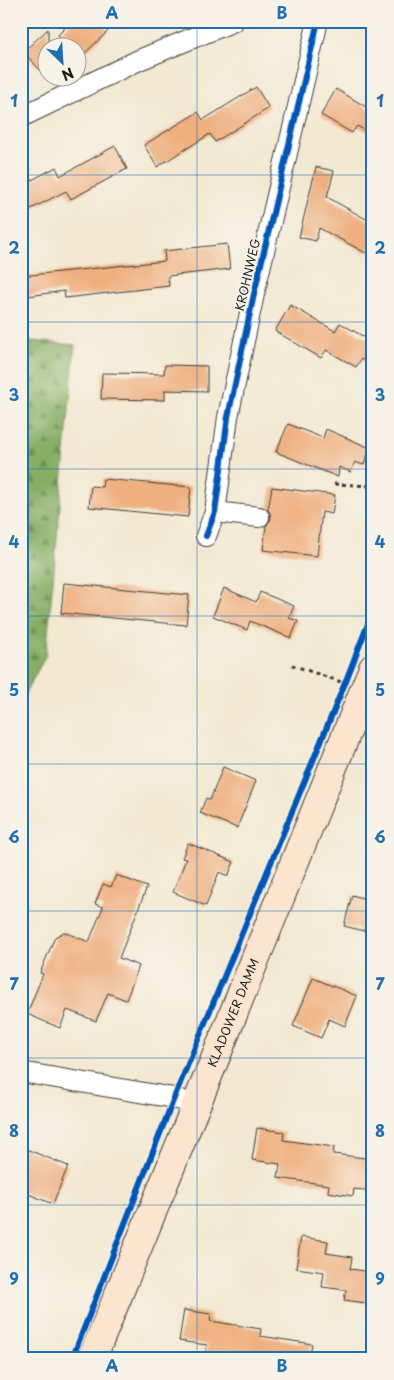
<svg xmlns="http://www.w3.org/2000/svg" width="394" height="1380" viewBox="0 0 394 1380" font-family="'Playpen Sans',sans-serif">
	<defs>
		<pattern id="forest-firs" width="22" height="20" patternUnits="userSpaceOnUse" patternTransform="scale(1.25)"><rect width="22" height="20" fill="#86ae65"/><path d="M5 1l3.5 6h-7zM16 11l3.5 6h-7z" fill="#6d8d52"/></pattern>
	</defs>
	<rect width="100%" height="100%" fill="#f7f3e8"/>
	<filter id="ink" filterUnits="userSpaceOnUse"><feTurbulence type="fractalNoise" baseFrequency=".02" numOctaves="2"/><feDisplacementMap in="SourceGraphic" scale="10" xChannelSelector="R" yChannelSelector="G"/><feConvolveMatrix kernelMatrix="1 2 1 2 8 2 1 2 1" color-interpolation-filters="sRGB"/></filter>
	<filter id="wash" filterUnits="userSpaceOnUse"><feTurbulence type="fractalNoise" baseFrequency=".0096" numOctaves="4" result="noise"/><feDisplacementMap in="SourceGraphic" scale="20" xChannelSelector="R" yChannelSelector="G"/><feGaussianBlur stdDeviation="1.12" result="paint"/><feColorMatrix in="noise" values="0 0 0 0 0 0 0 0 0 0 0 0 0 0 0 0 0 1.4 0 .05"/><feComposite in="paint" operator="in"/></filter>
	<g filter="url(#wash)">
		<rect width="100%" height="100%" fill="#f3e8d1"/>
		<polygon fill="url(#forest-firs)" stroke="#516540" points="21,340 75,345 46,655 21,701"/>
		<g id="blocks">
			<g fill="#efaf7e">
				<polygon points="72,21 99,21 108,31 80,58 78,55 78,48 70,48 58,35"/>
				<polygon points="48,29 48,78 23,52"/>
				<polygon points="256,87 269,108 215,142 210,134 157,167 144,145 198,112 203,120"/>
				<polygon points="336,89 373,111 373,135 357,126 352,133 321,115"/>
				<polygon points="115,146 127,169 71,199 66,191 21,214 21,186 56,167 60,176"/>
				<polygon points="316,167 334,171 327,197 373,223 373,240 366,253 319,228 316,241 299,237"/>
				<polygon points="227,244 230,269 168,276 169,286 65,298 64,291 21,297 21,276 165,261 164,251"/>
				<polygon points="290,305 335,331 340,323 373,342 373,366 361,359 356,367 326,350 321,358 275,331"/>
				<polygon points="165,365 207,366 207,391 165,390 165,400 101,399 102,373 164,374"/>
				<polygon points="288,424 323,438 326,429 370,448 364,465 355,462 351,472 339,467 338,477 276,452"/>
				<polygon points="103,479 191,487 188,517 89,507 91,486 102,487"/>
				<polygon points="272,487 335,495 332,514 322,512 317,556 263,550 266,526 271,519 270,513 268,510"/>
				<polygon points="64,583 189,595 186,625 61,613"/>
				<polygon points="224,588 256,602 260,592 294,606 289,618 298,621 291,638 250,621 247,630 213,616"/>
				<polygon points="223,767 256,781 237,828 200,813 206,798 210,800"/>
				<polygon points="188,843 234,862 228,876 219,872 206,906 173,892 186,859 182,858"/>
				<polygon points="116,875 147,887 119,958 139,966 126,1000 108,993 96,1021 67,1010 60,1028 27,1014 43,974 40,973 55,937 64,932 89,942 103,907 95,904 103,884 111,887"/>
				<polygon points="352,895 373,901 373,931 364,929 364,931 344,926"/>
				<polygon points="313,978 357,996 345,1026 329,1019 321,1038 293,1026"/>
				<polygon points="257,1128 284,1132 283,1140 334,1147 333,1154 373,1159 373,1191 354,1189 353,1196 328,1192 329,1185 278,1178 280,1164 252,1160"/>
				<polygon points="21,1147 68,1166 53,1204 21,1191"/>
				<polygon points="301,1237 328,1241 326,1253 352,1257 350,1269 373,1272 373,1304 344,1300 346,1290 322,1287 324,1272 296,1268"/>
				<polygon points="184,1310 211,1314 210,1321 261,1329 260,1336 312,1344 309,1359 249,1359 230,1356 230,1359 205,1359 207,1345 179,1341"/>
			</g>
		</g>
	</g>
	<g filter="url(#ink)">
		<use href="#blocks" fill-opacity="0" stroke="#3c3b37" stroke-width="1"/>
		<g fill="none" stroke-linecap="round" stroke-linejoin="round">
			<defs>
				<g id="minor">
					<polyline points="21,117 139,60 234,21"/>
					<polyline points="215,512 259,517"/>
					<polyline points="206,536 215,512 228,417 254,294 318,21"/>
					<polyline points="21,1072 174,1098 197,1105"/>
				</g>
				<g id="secondary">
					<path id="s1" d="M92,1359L217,1054L373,668"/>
				</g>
			</defs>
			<use href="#minor" stroke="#3c3b37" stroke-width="22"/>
			<use href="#secondary" stroke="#3c3b37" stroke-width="30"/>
			<g stroke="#3c3b37" stroke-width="3" stroke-dasharray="4 4" stroke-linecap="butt">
				<polyline points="334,484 373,486"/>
				<polyline points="292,665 341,682"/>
			</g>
			<use href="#minor" stroke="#fff" stroke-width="20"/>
			<use href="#secondary" stroke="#fbe5cf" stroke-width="28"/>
			<defs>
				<g id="cycleway">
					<polyline points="206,536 215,512 228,417 254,294 318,21"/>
					<polyline points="72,1359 174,1098 345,683 373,611"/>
				</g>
			</defs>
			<use href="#cycleway" stroke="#f7f3e8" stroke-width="9"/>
			<use href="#cycleway" stroke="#0057b8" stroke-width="6"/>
		</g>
	</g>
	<path fill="none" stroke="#1f6fb2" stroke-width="1" stroke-opacity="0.55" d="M197,21V1359M21,175H373M21,322H373M21,469H373M21,616H373M21,764H373M21,911H373M21,1058H373M21,1205H373"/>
	<g text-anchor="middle" stroke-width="4" stroke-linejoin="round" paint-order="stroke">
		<g font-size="12" fill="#1c1c1c" stroke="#f7f3e8">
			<text transform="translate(248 275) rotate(-77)" y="4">KROHNWEG</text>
			<text dy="4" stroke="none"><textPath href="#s1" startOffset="374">KLADOWER DAMM</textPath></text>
		</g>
	</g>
	<rect width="394" height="1380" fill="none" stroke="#f7f3e8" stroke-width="55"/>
	<g transform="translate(62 62) rotate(155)"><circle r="24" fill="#f7f3e8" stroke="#9f9d96"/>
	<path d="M0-4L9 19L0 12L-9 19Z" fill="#1f6fb2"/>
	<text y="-8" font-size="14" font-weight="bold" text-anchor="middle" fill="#1c1c1c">N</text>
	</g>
	<rect x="28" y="28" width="338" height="1324" fill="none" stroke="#1f6fb2" stroke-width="2"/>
	<g font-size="16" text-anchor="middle" font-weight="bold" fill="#1f6fb2">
		<text x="112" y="19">A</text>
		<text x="282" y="19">B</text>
		<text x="14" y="107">1</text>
		<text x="380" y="107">1</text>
		<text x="14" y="254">2</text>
		<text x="380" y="254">2</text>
		<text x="14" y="401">3</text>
		<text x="380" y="401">3</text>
		<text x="14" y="548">4</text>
		<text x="380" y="548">4</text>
		<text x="14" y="696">5</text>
		<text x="380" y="696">5</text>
		<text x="14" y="843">6</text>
		<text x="380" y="843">6</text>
		<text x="14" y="990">7</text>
		<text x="380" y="990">7</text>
		<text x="14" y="1137">8</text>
		<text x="380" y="1137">8</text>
		<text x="14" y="1285">9</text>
		<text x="380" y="1285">9</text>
		<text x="112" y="1372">A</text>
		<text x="282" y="1372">B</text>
	</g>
</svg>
